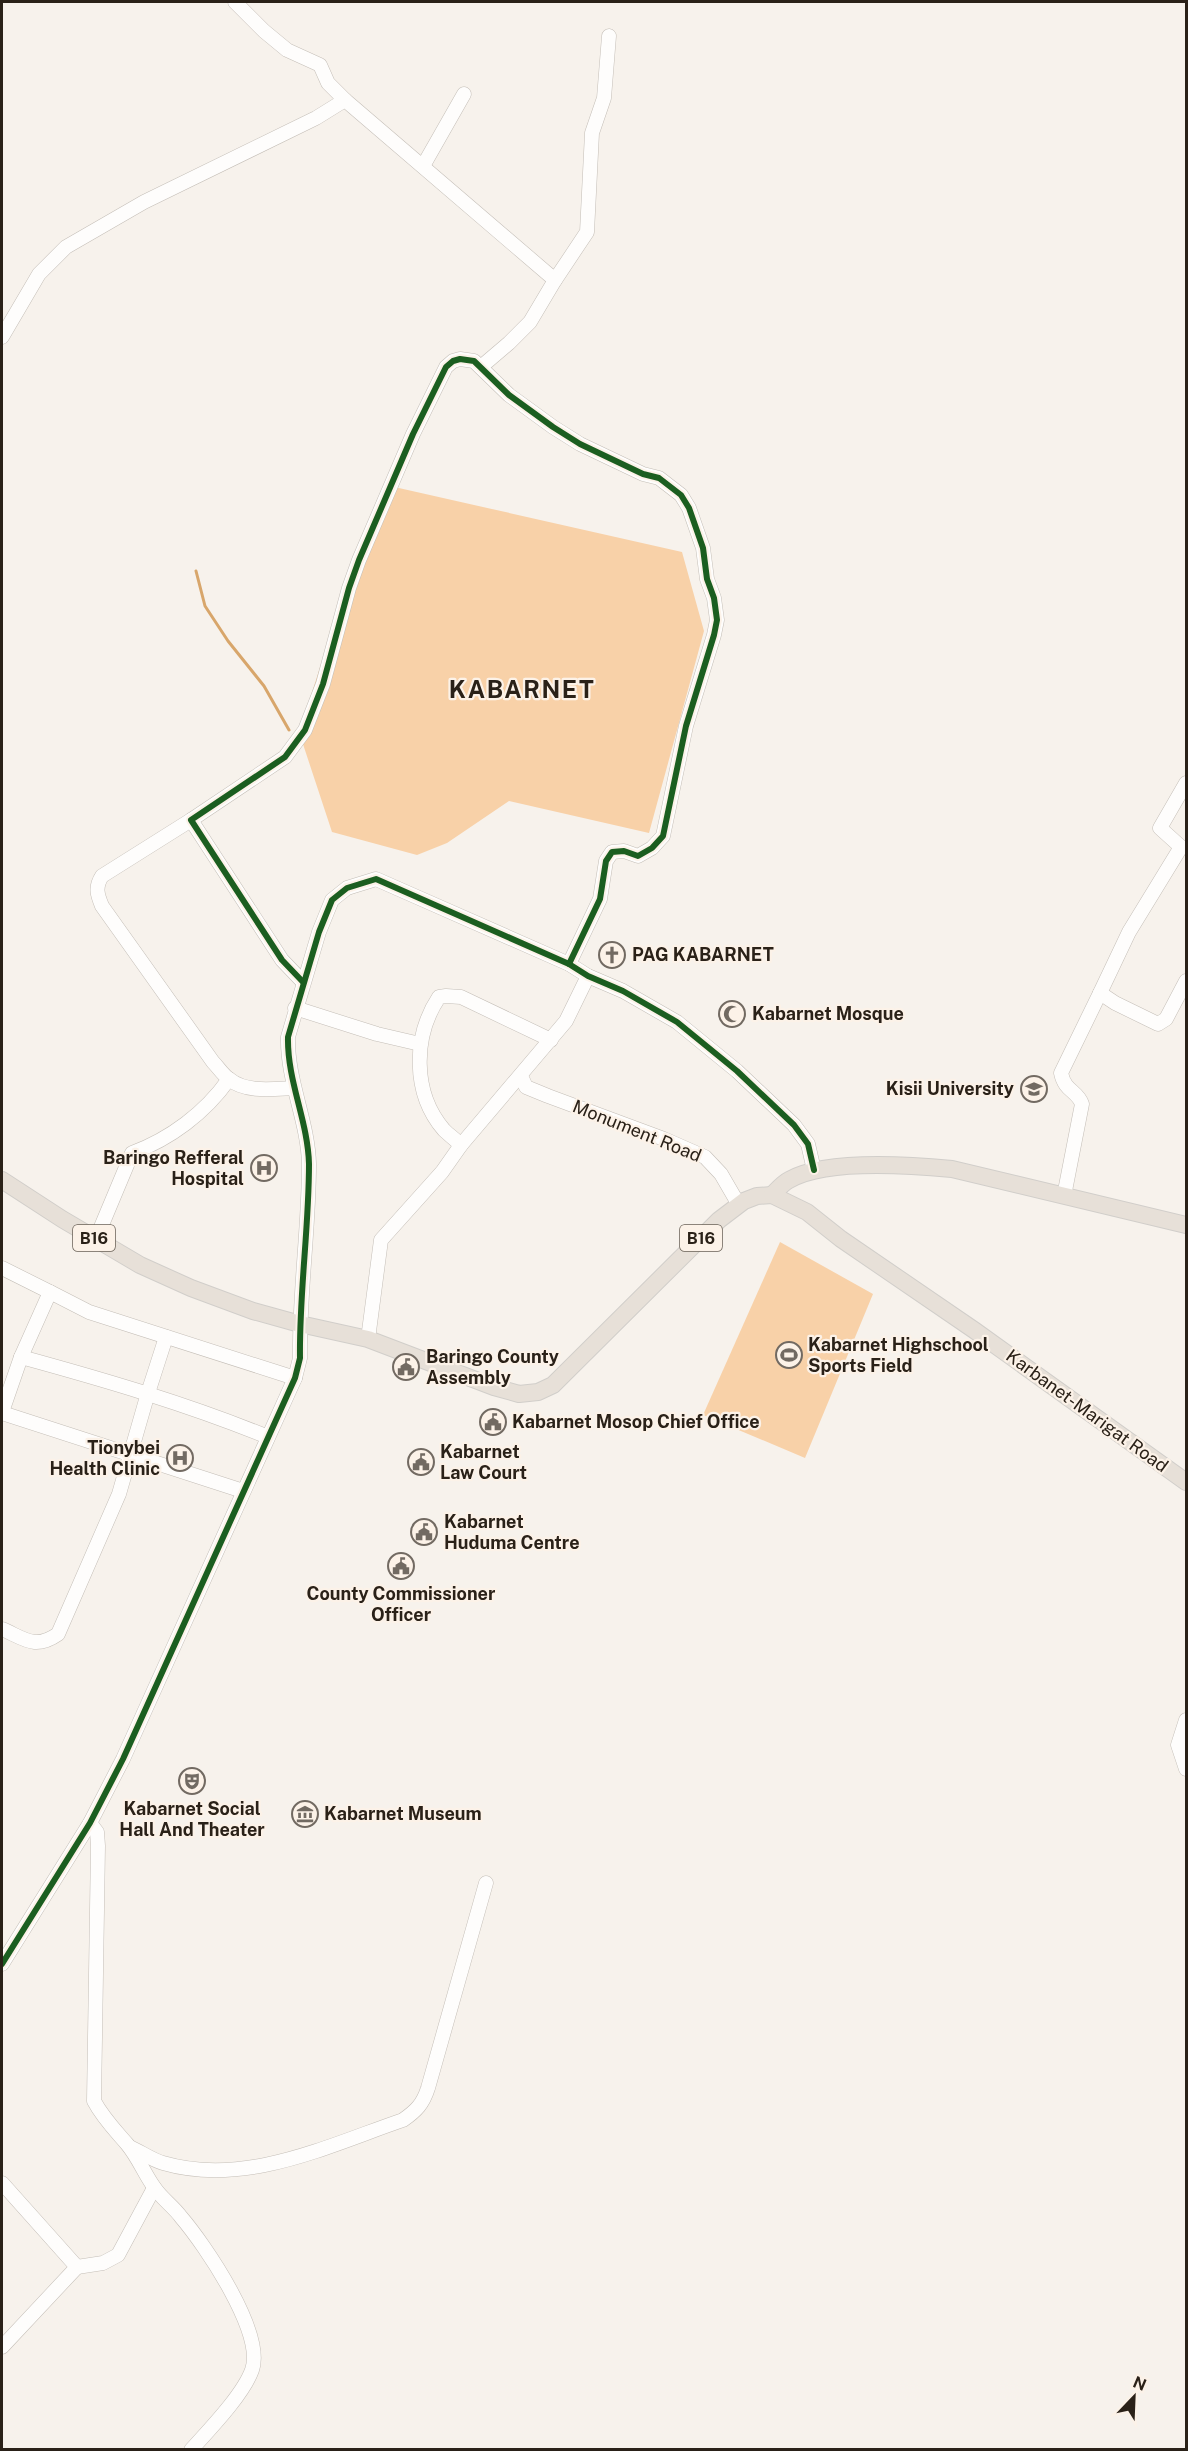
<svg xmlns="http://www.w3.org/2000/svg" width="1188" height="2451" viewBox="0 0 1188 2451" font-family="'Public Sans',sans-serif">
	<rect width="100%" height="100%" fill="#f7f2ec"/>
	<g fill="#f8d1a8">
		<polygon points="390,486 682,552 704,631 649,833 509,801 447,843 417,855 332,832 299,732 327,646"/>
		<polygon points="780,1242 873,1294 805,1458 703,1415"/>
	</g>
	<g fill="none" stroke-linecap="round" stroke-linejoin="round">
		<polyline stroke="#d8a66b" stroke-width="3" points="196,571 205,606 228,641 264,686 289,730"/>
		<defs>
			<g id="minor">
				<polyline points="235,2 264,31 287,50 320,65 328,83 345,100"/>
				<polyline points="423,166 464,94"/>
				<polyline points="2,337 39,274 66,247 144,202 316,118 345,100 555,280 587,232 592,133 604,98 609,36"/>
				<polyline points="482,366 509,343 530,322 555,280"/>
				<polyline points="1186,783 1160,828 1181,847 1129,932 1100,993 1115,1003 1158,1024 1166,1019 1186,981"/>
				<path d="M191,820L102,876C95,887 97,894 102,906L213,1062C218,1067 223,1075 229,1079C246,1093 273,1089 293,1088"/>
				<polyline points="303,982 282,960 191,820 285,757 305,730 323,684 349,588 359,560 413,434 446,367 453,361 460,359 474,361 509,395 553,427 580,444 643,474 659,478 681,495 689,508 703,548 707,579 714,598 717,620 714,635 686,726 663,836 652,848 638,856 624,851 612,852 606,861 600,899 569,964"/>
				<polyline points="295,1008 377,1034 420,1044"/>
				<polyline points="521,1076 526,1087 548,1096 664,1139 705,1157 721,1174 739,1205"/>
				<path d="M461,1145C456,1140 449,1135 444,1130C412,1093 413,1036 439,997L446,996L461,997L551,1040"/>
				<path d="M1064,1196L1082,1104C1077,1090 1065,1092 1061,1073L1100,993"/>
				<path d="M96,1239L132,1153C170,1139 205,1113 229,1079"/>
				<polyline points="2,1268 50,1292"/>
				<polyline points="368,1339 381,1240 442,1172 461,1145 566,1021 588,976"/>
				<path d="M21,1357C105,1380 187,1404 268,1437"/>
				<polyline points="2,1412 21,1357 50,1292 89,1312 295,1378"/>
				<polyline points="2,1413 243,1491"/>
				<path d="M2,1629C25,1639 35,1650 58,1634L119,1494L148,1393L166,1337"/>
				<polyline points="1186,1720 1178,1745 1186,1769"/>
				<path d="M90,1823L97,1832L98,1846L94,2101C103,2118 115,2130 127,2144C138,2157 144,2173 154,2187C161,2198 173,2206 181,2217C205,2245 265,2333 252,2370C243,2395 209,2430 191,2450"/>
				<path d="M2,1964L90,1823L123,1759L295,1378L300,1358C299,1294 309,1229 309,1164C308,1121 287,1081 288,1037L319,932L332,900L347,888L376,879L569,964L588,976L623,991L677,1022L737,1071L794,1125L808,1144L814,1170"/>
				<path d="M130,2147C141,2152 152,2160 163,2163C245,2187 327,2146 403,2120C416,2111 423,2104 428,2088L486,1883"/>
				<polyline points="2,2183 77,2267 2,2347"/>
				<polyline points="77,2267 103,2263 118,2255 154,2188"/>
			</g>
			<g id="major">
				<polyline points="2,1180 62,1219 140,1265 191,1288 253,1311 300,1324 368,1339 494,1387 519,1394 538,1392 553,1385 719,1220 744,1201 757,1196 772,1195 807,1212 841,1239 974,1330 1186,1482"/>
				<path d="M772,1195C777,1190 783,1183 789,1180C825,1159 910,1165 952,1169L1186,1225"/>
			</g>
		</defs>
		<use href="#minor" stroke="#c4beb7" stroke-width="15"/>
		<use href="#major" stroke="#d1ceca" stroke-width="18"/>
		<use href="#minor" stroke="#fefdfc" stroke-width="14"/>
		<use href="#major" stroke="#e7e0d8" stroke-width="16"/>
		<defs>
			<g id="cycleway">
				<polyline points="303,982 282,960 191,820 285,757 305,730 323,684 349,588 359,560 413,434 446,367 453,361 460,359 474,361 509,395 553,427 580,444 643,474 659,478 681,495 689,508 703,548 707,579 714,598 717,620 714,635 686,726 663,836 652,848 638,856 624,851 612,852 606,861 600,899 569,964"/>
				<path d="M2,1964L90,1823L123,1759L295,1378L300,1358C299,1294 309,1229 309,1164C308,1121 287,1081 288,1037L319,932L332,900L347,888L376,879L569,964L588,976L623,991L677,1022L737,1071L794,1125L808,1144L814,1170"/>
			</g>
		</defs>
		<use href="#cycleway" stroke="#fcf2e8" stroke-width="10"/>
		<use href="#cycleway" stroke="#1b5e20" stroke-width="6"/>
	</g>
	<defs>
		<symbol id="church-ring" viewBox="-11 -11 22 22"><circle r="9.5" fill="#fcf2e8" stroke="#726a62" stroke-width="1.5"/><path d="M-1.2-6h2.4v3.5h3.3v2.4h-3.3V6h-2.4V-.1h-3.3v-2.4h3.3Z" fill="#726a62"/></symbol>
		<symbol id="mosque-ring" viewBox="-11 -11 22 22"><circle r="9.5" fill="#fcf2e8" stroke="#726a62" stroke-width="1.5"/><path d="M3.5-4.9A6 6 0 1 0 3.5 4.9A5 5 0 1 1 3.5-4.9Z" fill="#726a62"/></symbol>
		<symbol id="university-ring" viewBox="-11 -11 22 22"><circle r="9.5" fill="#fcf2e8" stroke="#726a62" stroke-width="1.5"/><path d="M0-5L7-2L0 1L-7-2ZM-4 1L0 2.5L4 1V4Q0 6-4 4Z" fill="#726a62"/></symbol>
		<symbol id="hospital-ring" viewBox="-11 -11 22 22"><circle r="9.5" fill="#fcf2e8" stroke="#726a62" stroke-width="1.5"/><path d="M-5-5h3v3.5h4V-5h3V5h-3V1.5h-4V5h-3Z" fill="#726a62"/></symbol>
		<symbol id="stadium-ring" viewBox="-11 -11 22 22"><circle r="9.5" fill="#fcf2e8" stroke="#726a62" stroke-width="1.5"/><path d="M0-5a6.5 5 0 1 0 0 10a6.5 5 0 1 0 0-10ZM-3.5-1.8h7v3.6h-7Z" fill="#726a62"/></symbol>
		<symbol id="civic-ring" viewBox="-11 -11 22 22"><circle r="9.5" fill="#fcf2e8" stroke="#726a62" stroke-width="1.5"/><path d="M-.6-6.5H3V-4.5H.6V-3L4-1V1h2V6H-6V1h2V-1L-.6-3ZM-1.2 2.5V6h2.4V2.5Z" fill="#726a62"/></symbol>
		<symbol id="theatre-ring" viewBox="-11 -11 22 22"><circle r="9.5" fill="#fcf2e8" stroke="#726a62" stroke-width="1.5"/><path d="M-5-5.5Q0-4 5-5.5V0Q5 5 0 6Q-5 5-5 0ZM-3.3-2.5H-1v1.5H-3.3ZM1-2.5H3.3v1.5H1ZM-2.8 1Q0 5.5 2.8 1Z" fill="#726a62"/></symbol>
		<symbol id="museum-ring" viewBox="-11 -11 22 22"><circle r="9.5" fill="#fcf2e8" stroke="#726a62" stroke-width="1.5"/><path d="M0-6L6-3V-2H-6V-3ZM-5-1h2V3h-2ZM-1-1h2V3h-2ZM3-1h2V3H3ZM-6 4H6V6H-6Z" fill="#726a62"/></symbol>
	</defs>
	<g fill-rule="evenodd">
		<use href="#church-ring" x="597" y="940" width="30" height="30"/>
		<use href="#mosque-ring" x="717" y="999" width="30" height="30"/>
		<use href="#university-ring" x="1019" y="1074" width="30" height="30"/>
		<use href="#hospital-ring" x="249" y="1153" width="30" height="30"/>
		<use href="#stadium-ring" x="774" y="1340" width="30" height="30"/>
		<use href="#civic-ring" x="391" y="1352" width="30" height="30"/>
		<use href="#civic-ring" x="478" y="1407" width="30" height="30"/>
		<use href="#hospital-ring" x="165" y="1443" width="30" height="30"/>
		<use href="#civic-ring" x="406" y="1447" width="30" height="30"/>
		<use href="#civic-ring" x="409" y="1517" width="30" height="30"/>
		<use href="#civic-ring" x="386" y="1551" width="30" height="30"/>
		<use href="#theatre-ring" x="177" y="1766" width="30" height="30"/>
		<use href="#museum-ring" x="290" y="1799" width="30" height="30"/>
	</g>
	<g text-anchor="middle" stroke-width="4.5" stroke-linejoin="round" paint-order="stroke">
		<g fill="#fcf2e8" stroke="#696056" stroke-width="1.5">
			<rect x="73" y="1225" width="42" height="26" rx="4.5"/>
			<rect x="680" y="1225" width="42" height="26" rx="4.5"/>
		</g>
		<g font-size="16" font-weight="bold" fill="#2a2118">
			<text x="94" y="1244">B16</text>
			<text x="701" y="1244">B16</text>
		</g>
		<g font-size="18" font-weight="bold" fill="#2a2118" stroke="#fcf2e8" text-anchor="start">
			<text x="632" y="961">PAG KABARNET</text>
			<text x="752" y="1020">Kabarnet Mosque</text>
			<text x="1014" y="1095" text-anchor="end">Kisii University</text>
			<text x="244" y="1164" text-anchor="end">Baringo Refferal<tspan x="244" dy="21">Hospital</tspan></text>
			<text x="808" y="1351">Kabarnet Highschool<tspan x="808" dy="21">Sports Field</tspan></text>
			<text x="426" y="1363">Baringo County<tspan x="426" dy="21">Assembly</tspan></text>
			<text x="512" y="1428">Kabarnet Mosop Chief Office</text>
			<text x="160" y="1454" text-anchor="end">Tionybei<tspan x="160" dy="21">Health Clinic</tspan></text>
			<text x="440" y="1458">Kabarnet<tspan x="440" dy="21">Law Court</tspan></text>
			<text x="444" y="1528">Kabarnet<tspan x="444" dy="21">Huduma Centre</tspan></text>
			<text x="401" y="1600" text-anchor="middle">County Commissioner<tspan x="401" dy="21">Officer</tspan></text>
			<text x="192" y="1815" text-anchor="middle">Kabarnet Social<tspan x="192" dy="21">Hall And Theater</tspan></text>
			<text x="324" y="1820">Kabarnet Museum</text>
		</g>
		<g font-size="18" fill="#2a2118" stroke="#fcf2e8">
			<text transform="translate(637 1131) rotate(22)" y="6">Monument Road</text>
			<text transform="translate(1087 1411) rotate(36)" y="6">Karbanet-Marigat Road</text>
		</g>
		<g font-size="24" font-weight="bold" letter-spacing="1.5" fill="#2a2118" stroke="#fcf2e8">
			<text x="522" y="698">KABARNET</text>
		</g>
	</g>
	<rect width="1188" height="2451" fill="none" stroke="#2a2118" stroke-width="6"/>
	<g transform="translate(1134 2397) rotate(23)" stroke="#fcf2e8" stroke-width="4.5" paint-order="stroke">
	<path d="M0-4.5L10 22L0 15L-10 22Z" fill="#2a2118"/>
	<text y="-9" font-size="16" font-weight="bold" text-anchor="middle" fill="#2a2118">N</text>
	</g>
</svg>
